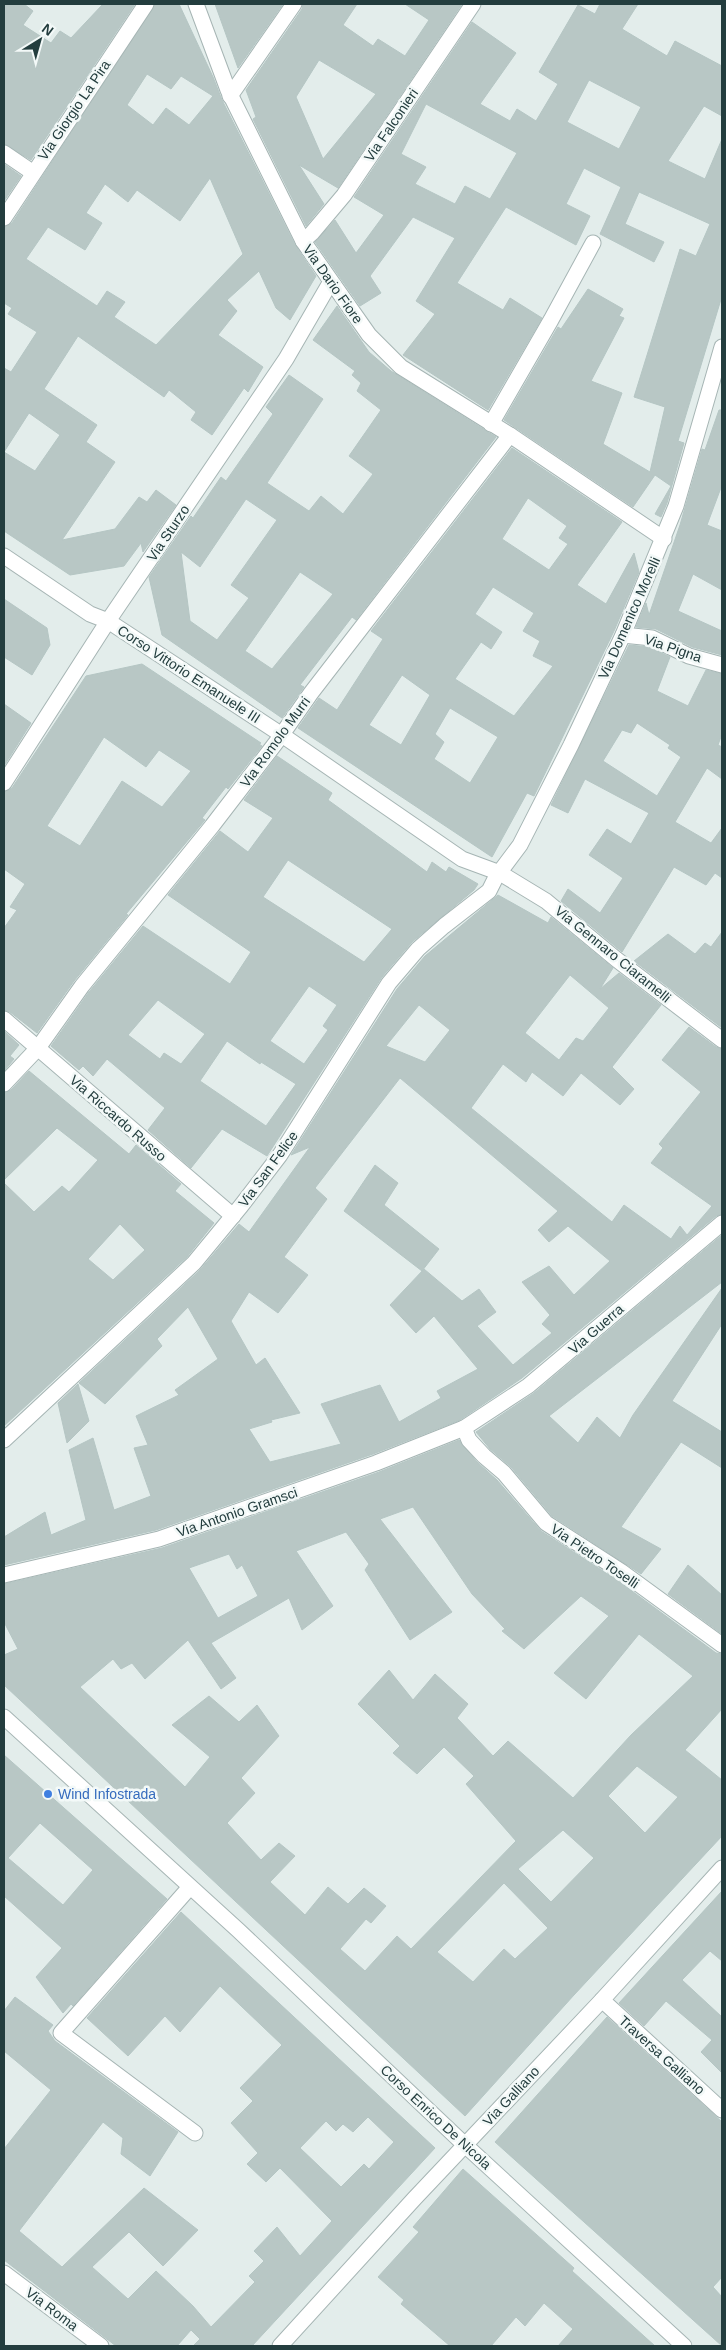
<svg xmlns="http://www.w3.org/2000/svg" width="726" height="2350" viewBox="0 0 726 2350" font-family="Helvetica,sans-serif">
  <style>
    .building { fill: #b8c7c5; stroke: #b5c6c4; fill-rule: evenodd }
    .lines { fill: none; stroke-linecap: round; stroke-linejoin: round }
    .minor-casing { stroke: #a6b5b4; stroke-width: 17 }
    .tertiary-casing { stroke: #a6b5b4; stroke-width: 17 }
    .minor { stroke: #fff; stroke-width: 15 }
    .tertiary { stroke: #fff; stroke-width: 15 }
    .shop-dot { fill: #3f7fe0; stroke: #f3f9f8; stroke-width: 2 }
    .labels { text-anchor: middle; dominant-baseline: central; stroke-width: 5; stroke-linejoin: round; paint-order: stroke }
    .street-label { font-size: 14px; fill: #233d3e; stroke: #f3f9f8 }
    .shop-label { font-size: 14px; fill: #366cbe; stroke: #f3f9f8; text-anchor: start }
  </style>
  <rect width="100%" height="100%" fill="#e3edeb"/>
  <g class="building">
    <path d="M4,4h20l9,7 -10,14 28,18 9,-12 11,7 32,-34h32l-104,156 -27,-16z"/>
    <path d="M155,4h24l34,73 9,23 73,145 21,31 -26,44 -14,-12 -17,-37 -32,29 10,11 -19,24 45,32 -15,25 -4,-4 -32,47 -21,-15 5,-8 -27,-22 -5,7 -86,-61 -34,53 53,36 -11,17 29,20 -53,78 53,-11 24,-32 8,5 9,-12 20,15 -33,47 -2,-9 -17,23 -54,9 -66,-44v-163l7,4 26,-40 -29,-18 4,-6 -8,-5v-76l8,-4zM147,74l24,15 10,-13 32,20 -24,29 -23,-17 -13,17 -26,-20zM210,178l33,76 -87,91 -42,-28 11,-15 -18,-11 -10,15 -71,-47 22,-32 37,23 17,-27 -16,-10 19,-29 23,18 9,-12 43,31zM29,413l31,22 -25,36 -31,-19z"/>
    <path d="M215,4h68l-45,64z"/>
    <path d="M303,4h54l-14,21 30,21 5,-7 27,17 24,-36 -24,-16h57l-124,184 -39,-23 25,39 -18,22 -53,-107 3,-2 -10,-27 56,-81zM319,60l57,34 -53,65 -27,-62z"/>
    <path d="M600,4h38l-16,25 45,27 8,-15 47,25v50l-18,-10 -36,55 37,18 17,-40v157l-44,145 6,2 -17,60 -6,14 -6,-3 16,-28 -16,-11 -22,32 -129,-87 54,-93 3,2 27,-40 35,20 -4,7 5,2 -33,63 31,12 -19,51 47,28 15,-65 -31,-10 46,-148 16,7 14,-32 -71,-32 -14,32 39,18 -10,20 -54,-28 21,-47 -37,-19 -18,36 24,12 -14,29 -70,-38 -49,76 46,27 7,-12 32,20 -54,92 -85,-55 32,-41 -19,-13 39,-63 -42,-21 -43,59 11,17 -21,13 -45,-64 20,-22 21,33 28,-38 -30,-18 118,-175 44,31 -36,51 30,17 7,-12 19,12 22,-37 -19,-12 39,-67 17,9zM589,80l52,27 -22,42 -52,-27zM426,104l91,49 -27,46 -25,-13 -10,18 -40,-20 11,-17 -25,-13z"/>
    <path d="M4,164l17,12 -17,25z"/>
    <path d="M337,306l32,46 22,19 105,66 -140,183 -4,-3 -52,68 4,2 -22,31 -120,-83 -13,-58 42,-61 2,2 28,-41 5,4 47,-67 -7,-7 23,-32 34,24 -56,84 42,28 12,-15 22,18 30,-40 -24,-18 32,-46 -24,-19 4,-8 -9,-8 3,-4 -42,-31zM246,499l31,21 -46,65 18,13 -32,42 -27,-19 -9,-69 19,15zM300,572l33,22 -61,75 -27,-18z"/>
    <path d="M719,410h3v75l-15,40 15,6v59l-29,-16 -15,37 44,20v24l-30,-8 -36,-18 -20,-2 10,-24 3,12 31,-90 22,-76 3,1z"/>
    <path d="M512,448l110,74 -45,63 29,19 28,-51 5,19 -25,59 -80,165 -7,-3 -35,64 -194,-129 21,-30 18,12 46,-71 -12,-8zM528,498l39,28 -8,12 9,6 -19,26 -47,-31zM493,587l41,26 -11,18 17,10 -7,15 20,10 -39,50 -59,-37 26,-37 10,7 11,-17 -27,-18zM402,675l28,20 -29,50 -32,-20zM450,708l48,29 -28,46 -36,-24 10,-17 -9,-8z"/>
    <path d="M4,599l43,29 3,17 -18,30 -28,-18z"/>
    <path d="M629,645l20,2 21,10 -13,34 31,15 18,-36 16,4v60l-4,11 4,2v32l-15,-11 -32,54 36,21 11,-15v50l-7,-5 -9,12 -32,-18 -52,85 -61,-51 7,-12 32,24 23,-35 -34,-23 18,-26 24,15 18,-31 -64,-34 -17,34 -17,-8zM637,723l33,22 -2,3 13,9 -24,39 -54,-35 19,-31 9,3z"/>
    <path d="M142,664l119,79 -2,1 3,2 -34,43 -2,-2 -24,31 3,2 -79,94 2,1 -54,66 -37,52 -27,-21 -6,-2v-82l13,-18 -7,-3 15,-23 -21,-15v-77l8,-4 74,-112zM104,737l42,30 13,-17 32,21 -29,36 -40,-26 -42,65 -33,-20z"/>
    <path d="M4,704l27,19 -27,43z"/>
    <path d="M277,756l55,37 -4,7 99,72 5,-10 14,10 3,-5 29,17 -4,6 -62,52 -30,35 -115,179 -45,-27 -31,39 -43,-38 17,-22 -58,-49 -14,17 -10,-10 -4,4 -28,-24 38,-54 54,-66 87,58 21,-32 -83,-57 52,-64 28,21 25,-34 -29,-18zM288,860l104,69 -28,33 -101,-65zM309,986l28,19 -14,21 5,4 -24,34 -34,-23zM158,1000l47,34 -24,30 -17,-11 -4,6 -32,-24zM227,1041l33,23 1,-2 35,22 -30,42 -66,-45z"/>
    <path d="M498,895l50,28 3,-6 62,51 -13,21 19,-16 42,32 -49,62 22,22 -14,16 -39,-32 -18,23 -31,-24 -6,10 -23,-18 -32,44 141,114 12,-17 47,34 9,-13 7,9 25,-29 -61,-43 12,-15 -4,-4 42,-52 -39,-32 27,-33 27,20 6,2v165l-6,2 -194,162 -62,42 -87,34 -217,76 -152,35v-28l41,-25 6,23 35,-15 -17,-70 24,-12 21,72 37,-14 -17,-48 14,-3 -12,-29 43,-21 -4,-5 43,-31 -30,-52 -31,32 5,7 -57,58 -26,-21 121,-113 39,-46 10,8 61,-85 -19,8 106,-166 28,-33zM570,975l39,33 -26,33 -7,-3 -17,22 -34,-27zM419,1005l31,25 -25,32 -39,-16zM400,1078l158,133 -20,19 11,12 19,-16 42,35 -36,34 -25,-29 -27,16 28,33 -8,9 10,9 -39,32 -36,-39 19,-14 -17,-23 -17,12 -38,-32 -34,36 26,28 18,-17 44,53 -41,22 4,7 -42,24 -19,-37 -59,19 20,40 -71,18 -21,-33 23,-7 -1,-2 29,-7 -35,-55 -9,7 -25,-44 18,-29 29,21 30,-38 -24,-18 43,-58 -12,-11z"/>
    <path d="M722,932v96l-88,-67 34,-27 27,20 10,-11 6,4z"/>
    <path d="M4,1031l15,14 -9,11 4,3 -10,12z"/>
    <path d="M29,1071l100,83 7,-9 45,39 -6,7 39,32 -27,34 -183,169v-243l30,29 28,-26 7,6 29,-32 -41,-32 -53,52v-87l7,-3zM120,1224l25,26 -32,30 -25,-21z"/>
    <path d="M375,1165l23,18 -14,22 55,44 -17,22 -78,-60z"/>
    <path d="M722,1235v47l-173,134 29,27 19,-26 23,21 13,-23 89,-127v36l-50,77 50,31v36l-41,-26 -60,85 40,22 -20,25 -89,-58 -41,-49 -21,-18 -14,-17 58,-39z"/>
    <path d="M78,1384l11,37 -22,22 -9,-40z"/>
    <path d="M459,1440l18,22 20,18 44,51 76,49 99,73 6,1v55l-37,41 37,30v56l-148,159 -109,121 -461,-431v-30l14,-6 -14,-27v-38l158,-36 217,-76zM413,1507l59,87 33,35 -3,2 22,18 57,-53 28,20 -55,57 32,26 53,-65 54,42 -62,59 -58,63 -65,-57 -15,15 -36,-38 11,-14 -33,-30 -22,26 -24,-30 -31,34 42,42 -7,7 24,21 27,-27 30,29 -8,8 50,57 -105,108 -14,-13 -32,35 -25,-22 26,-30 5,4 15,-17 -22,-18 -16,16 -20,-17 -23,28 -35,-33 25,-26 -16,-13 -18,17 -34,-37 28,-30 -14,-15 38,-42 -22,-31 -18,17 -30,-26 -37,29 38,32 -25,30 -105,-100 33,-28 8,10 11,-6 13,16 43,-39 33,49 15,-11 -25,-35 78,-45 13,32 31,-24 -37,-55 50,-19 23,32 -4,6 45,70 42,-28 -72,-93zM229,1554l8,15 5,-4 16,31 -40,22 -29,-50zM637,1766l41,31 -33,36 -37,-37zM563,1830l31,28 -43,44 -33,-33zM504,1883l44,45 -33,31 -11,-10 -31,33 -36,-30z"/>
    <path d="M688,1565l34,30v39l-54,-40z"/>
    <path d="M4,1755l163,144 -94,107 -2,-2 -8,9 -27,-36 26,-29 -58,-52zM40,1823l53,47 -30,35 -55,-47z"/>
    <path d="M722,1891v70l-12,-10 -28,29 40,37v56l-21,-21 11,-12 -46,-39 -22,25 -25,-23z"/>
    <path d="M181,1912l254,236 -183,198h-59l7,-7 -9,-9 -14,16h-61l-112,-86v-111l47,-59 -47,-39v-40l11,-14 38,28 -5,6 7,10 123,91 -28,44 -29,-22 2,-16 -20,-16 -84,109 43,36 82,-79 54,42 -35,36 -34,-34 -37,35 36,32 28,-28 37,35 18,21 44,-45 -6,-6 15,-15 -10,-10 23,-24 23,29 32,-35 -52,-53 -14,14 -19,-18 11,-11 -27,-30 22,-22 -13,-13 42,-43 -62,-59 -40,46 -15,-16 -37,40 -41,-38zM368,2117l26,25 -25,27 -5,-5 -23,23 -41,-39 26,-27 10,10 7,-7 10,8z"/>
    <path d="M607,2017l115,105v155l-9,10 9,10v49l-227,-204z"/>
    <path d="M463,2169l111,99 -2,3 83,75h-97l15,-17 -29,-26 -19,23 -9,-9 -25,29h-41l-49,-42 3,-4 -26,-23 41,-45 -6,-5z"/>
  </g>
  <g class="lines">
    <g class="minor-casing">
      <g id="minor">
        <path d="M196,4l32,86 75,151 66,94 32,32 109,68 154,104"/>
        <path d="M230,96l64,-92"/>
        <path d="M4,153l28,19"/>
        <path d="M4,218l142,-214"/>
        <path d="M303,241l9,-8 32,-38 129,-191"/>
        <path d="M491,424l60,-104 42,-77"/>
        <path d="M4,556l86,58 18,7 174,114 180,124 38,14 46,28 70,58 106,81"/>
        <path d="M623,635l29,3 37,18 33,9"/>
        <path d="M4,783l104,-162 178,-262 44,-76"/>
        <path d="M4,1019l229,197"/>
        <path d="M4,1084l34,-36 44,-62 130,-160 66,-86 33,-47 199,-258"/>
        <path d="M464,1428l5,12 15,16 20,17 42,50 76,49 100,73"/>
        <path d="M4,1440l190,-177 47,-57 39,-51 109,-172 29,-34 26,-23 45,-35 7,-14 24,-32 51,-100 52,-110 53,-129 46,-159"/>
        <path d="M4,1575l155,-36 217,-76 88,-35 64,-42 194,-163"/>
        <path d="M190,1887l-129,146 134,100"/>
        <path d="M602,2000l120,110"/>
        <path d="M280,2346l134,-147 188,-199 120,-132"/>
      </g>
    </g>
    <g class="tertiary-casing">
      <g id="tertiary">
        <path d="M4,1717l234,213 227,215 219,201"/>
        <path d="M4,2273l97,73"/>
      </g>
    </g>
    <use href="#minor" class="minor"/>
    <use href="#tertiary" class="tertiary"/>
  </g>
  <circle class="shop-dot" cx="48" cy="1794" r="5"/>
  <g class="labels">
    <g class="street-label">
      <text transform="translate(74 110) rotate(-56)">Via Giorgio La Pira</text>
      <text transform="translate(391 125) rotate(-56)">Via Falconieri</text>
      <text transform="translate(333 284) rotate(55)">Via Dario Fiore</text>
      <text transform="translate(168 533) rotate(-56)">Via Sturzo</text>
      <text transform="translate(629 618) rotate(-66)">Via Domenico Morelli</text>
      <text transform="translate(673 648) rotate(19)">Via Pigna</text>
      <text transform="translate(189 674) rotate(33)">Corso Vittorio Emanuele III</text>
      <text transform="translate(275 742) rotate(-54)">Via Romolo Murri</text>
      <text transform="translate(613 954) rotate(39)">Via Gennaro Ciaramelli</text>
      <text transform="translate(118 1118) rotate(41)">Via Riccardo Russo</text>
      <text transform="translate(268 1169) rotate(-54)">Via San Felice</text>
      <text transform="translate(596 1329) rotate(-41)">Via Guerra</text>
      <text transform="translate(237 1512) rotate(-19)">Via Antonio Gramsci</text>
      <text transform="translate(595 1556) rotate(34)">Via Pietro Toselli</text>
      <text transform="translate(662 2055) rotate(42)">Traversa Galliano</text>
      <text transform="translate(511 2096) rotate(-47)">Via Galliano</text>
      <text transform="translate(436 2117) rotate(43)">Corso Enrico De Nicola</text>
      <text transform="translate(52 2309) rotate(37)">Via Roma</text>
    </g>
    <g class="shop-label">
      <text x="58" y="1794">Wind Infostrada</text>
    </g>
  </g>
  <rect width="726" height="2350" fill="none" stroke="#233d3e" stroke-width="10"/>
  <g transform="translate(40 40) rotate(37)" stroke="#f3f9f8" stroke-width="4" paint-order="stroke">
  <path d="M0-4L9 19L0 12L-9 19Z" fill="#233d3e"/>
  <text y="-8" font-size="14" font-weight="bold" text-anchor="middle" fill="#233d3e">N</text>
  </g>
</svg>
